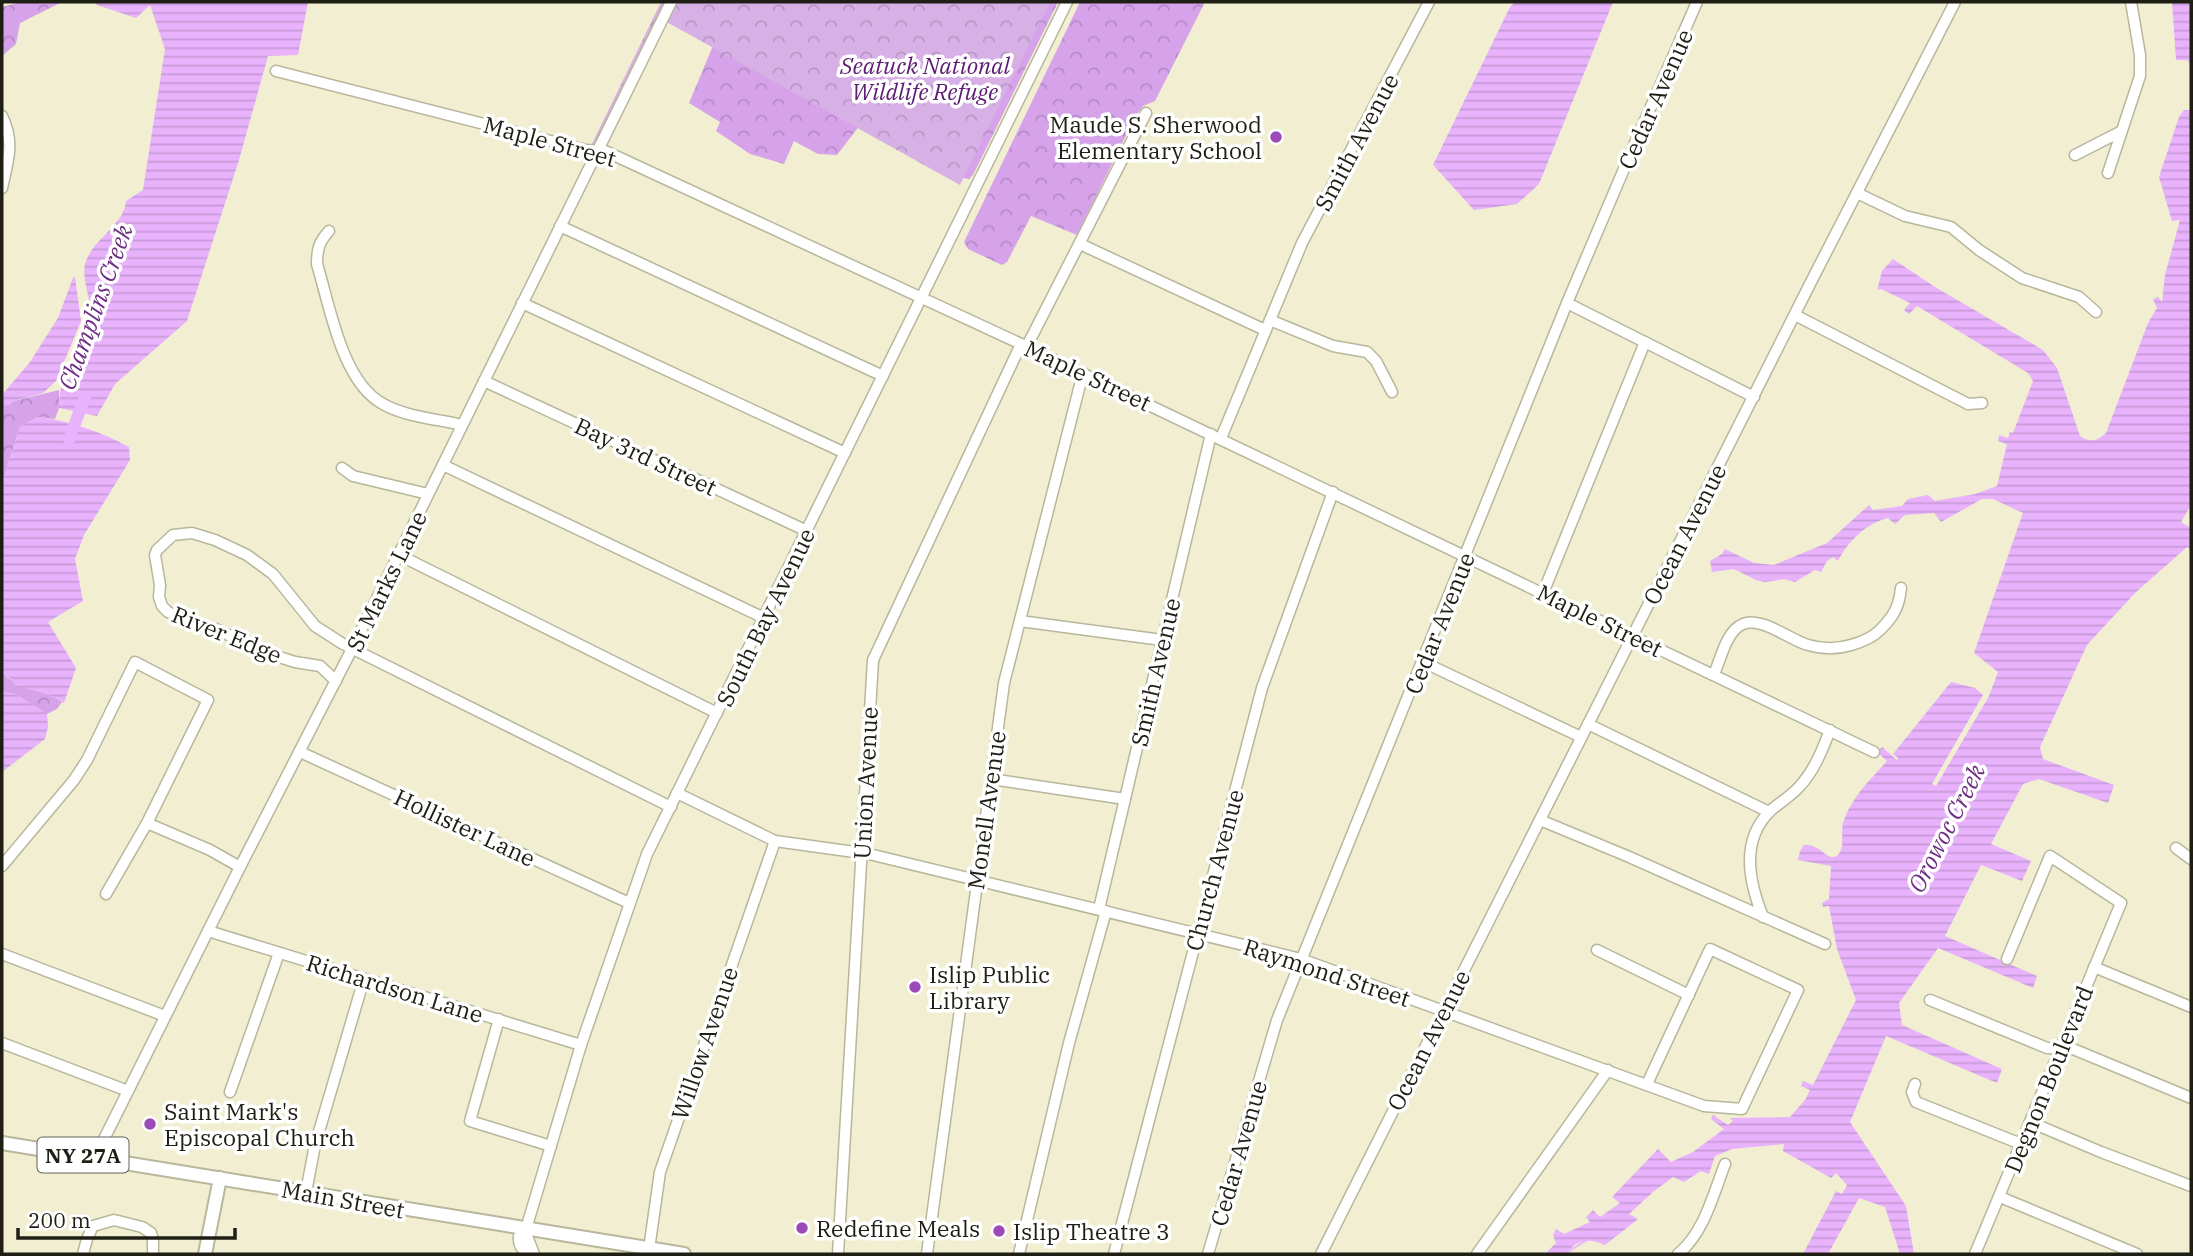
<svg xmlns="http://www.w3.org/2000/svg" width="2193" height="1256" viewBox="0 0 2193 1256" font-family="'IBM Plex Serif',serif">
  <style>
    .forest { fill: url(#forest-crowns) }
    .park { fill: url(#park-crowns) }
    .water { fill: url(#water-rules) }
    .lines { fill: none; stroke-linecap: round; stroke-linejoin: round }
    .stream { stroke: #e8b2fc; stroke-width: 2 }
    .river { stroke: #e8b2fc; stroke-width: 12 }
    .minor-casing { stroke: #b8b69b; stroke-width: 13 }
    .major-casing { stroke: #b8b69b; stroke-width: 16 }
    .minor { stroke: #fff; stroke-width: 10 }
    .major { stroke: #fff; stroke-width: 12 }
    .poi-dot { fill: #9d4ab9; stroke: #fff; stroke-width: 2.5 }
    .labels { text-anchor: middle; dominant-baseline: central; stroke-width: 7; stroke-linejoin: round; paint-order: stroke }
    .shield { fill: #fff; stroke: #62625a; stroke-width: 2 }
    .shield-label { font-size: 21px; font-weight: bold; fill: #1f1e14 }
    .park-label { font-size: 23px; font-style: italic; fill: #5c1c71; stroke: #fff }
    .street-label { font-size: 23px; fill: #1f1e14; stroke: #fff }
    .poi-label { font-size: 23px; fill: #1f1e14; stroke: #fff; text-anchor: start }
    .water-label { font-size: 24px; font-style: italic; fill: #6e2f84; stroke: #fff }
  </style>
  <defs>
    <pattern id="forest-crowns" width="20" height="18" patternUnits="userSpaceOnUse" patternTransform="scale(1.75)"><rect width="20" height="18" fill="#d6a2ea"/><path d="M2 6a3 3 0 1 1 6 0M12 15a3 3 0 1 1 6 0" fill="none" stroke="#b78bc8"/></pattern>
    <pattern id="park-crowns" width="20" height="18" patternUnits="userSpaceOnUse" patternTransform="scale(1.75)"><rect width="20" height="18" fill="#d7b0e6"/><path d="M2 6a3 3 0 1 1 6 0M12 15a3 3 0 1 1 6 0" fill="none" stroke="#b897c4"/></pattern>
    <pattern id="water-rules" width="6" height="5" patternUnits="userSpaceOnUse" patternTransform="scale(1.75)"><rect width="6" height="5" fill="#e8b2fc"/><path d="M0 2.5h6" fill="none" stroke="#c799d7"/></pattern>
  </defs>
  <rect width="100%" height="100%" fill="#f1eed2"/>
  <g class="forest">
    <path d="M22,2h40l-42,21 -4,21 -14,12v-49z"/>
    <path d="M679,2h379l-85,173 -4,4 -11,-2 -98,-52 -23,30 -19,-1 -24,-13 -10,23 -34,-10 -34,-23 4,-9 -31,-19 26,-62z"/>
    <path d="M1080,2h125l-50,99 -12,5 -8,11 -58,118 -46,-19 -24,46 -5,3 -34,-16 -4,-7z"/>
    <path d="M59,390v18l-4,11 -17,-2 -18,10 -18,56v-76l3,1 9,-7z"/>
    <path d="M2,673c7,5 16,13 24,15 13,3 24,6 36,14l-5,7 -10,5 -32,-20 -13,-2z"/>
  </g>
  <path class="park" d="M661,2h389l-90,183 -297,-165 -64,127 -10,3z"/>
  <g class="water">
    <path d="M94,2h214l-10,53 -30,1 -29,104 -52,161 -72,63 -18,32 -38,-8c0,-30 10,-35 23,-59 4,-8 6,-18 8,-26 4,-18 -9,-43 -5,-59 7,-25 39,-38 41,-63l17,-11 22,-141 -15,-44 -14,13 -39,-13z"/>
    <path d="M1515,2h98l-74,182 -22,20 -43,6 -41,-45 77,-158z"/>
    <path d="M2172,2h19v62l-4,-4h-11z"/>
    <path d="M2184,110h7v395l-10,17 10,6v22l-4,-3 -52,46 -48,52 -47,102 3,12 71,26 -6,18 -69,-24 -16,5 -32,60 40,17 -9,20 -41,-16 -36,71 92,40 -4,12 -95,-40 -39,55 3,22 100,44 -5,14 -111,-47 -36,86 56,84 8,48h-14l-15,-47 -26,-9 -31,56h-25l33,-63 6,3 5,-9 -11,-12 -5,5 -48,-27 1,-7 -52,5 -17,7 -6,18 -8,-3 -17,11 -11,-5 -20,15 -24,22 9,5 -33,26c-17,-7 -28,-6 -39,9h-21l11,-11 -3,-8 3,-6 8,5 26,-12 -4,-5 7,-7 7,7 20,-14 -8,-6 46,-48 13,13 22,-10 31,-23 -13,-10 2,-4 15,10 5,-4 -3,-3 60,-1 15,-17 5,-10 -9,-4 2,-5 10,4 43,-85 -19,-51 -8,-43 -6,1 -1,-4 7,-4 2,-33 -33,-6 2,-9 4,-6c15,-1 22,13 29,12 14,-2 7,-25 10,-34 8,-25 27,-43 44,-62l-10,-9 5,-5 15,13 1,-2 -5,-4 58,-72 24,6 8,7 -51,89 4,2 53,-90 9,-24 -24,-19 49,-140 -30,-14h-11l-41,23 -7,-9 -29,2 -10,9 -7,-6c-21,5 -40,23 -50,43l-5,-4 -6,4 -6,11 -6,-2 -20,12 -11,-3 -19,3 -9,-2 -22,-11 -22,3 -2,-11 12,-7 3,-5 29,14 20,2 53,-22 42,-38 4,5 29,-4 6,-7 20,-4 7,6 40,-7 22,-8 10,-42 -9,-3 1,-6 9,3 2,-6 3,1 20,-52 -5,-8 -111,-67 -8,8 -5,-4 6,-7 -29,-14 -4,1 5,-19 11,-12 42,28 108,63 14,18 23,68c9,7 18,5 26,-3l42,-110 9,-15 -4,-9 5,-2 4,5 3,-27 15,-55 -8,1 -13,-44 20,-60z"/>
    <path d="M75,277l6,44 -25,60 -13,12 -29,8 -9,8 -3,-2v-12l28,-33 28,-44 15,-40z"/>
    <path d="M38,417c33,4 63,15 91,30l1,13 -46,75 -9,24 8,42 -35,21 28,46 -12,35c-16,-10 -30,-14 -48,-16l-4,-7 -10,-7v-190l18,-56z"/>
    <path d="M2,692l13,2 32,20 1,13 -3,12 -43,33z"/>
  </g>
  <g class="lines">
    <path class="stream" d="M1564,1254l23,-14"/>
    <path class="river" d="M69,439l16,-42"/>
    <g class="minor-casing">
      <g id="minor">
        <path d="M276,71l310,79 19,1 416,193 853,408"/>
        <path d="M2,116c13,27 6,44 0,72"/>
        <path d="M2075,155l45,-23"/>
        <path d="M2108,173l32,-97v-21l-9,-53"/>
        <path d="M1857,193l48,23 46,11 28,23 43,28 57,19 17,15"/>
        <path d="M560,226l323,150"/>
        <path d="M329,231c-10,11 -12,18 -12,33 13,43 25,118 66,140 23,13 54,15 79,21"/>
        <path d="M1080,244l185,86"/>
        <path d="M522,303l323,150"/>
        <path d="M1567,303l187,94"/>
        <path d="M1795,315l173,89 14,-1"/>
        <path d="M1270,320l63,26 34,6 9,9 16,31"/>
        <path d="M1027,346l119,-233"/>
        <path d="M484,381l323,150"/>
        <path d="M1221,438l81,-195 127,-241"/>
        <path d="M443,465l321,153"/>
        <path d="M342,468l11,8 75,18"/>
        <path d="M399,555l318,158"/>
        <path d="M1543,593l102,-251"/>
        <path d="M1020,621l142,19"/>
        <path d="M1423,662l158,75"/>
        <path d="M1714,674c7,-15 12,-43 29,-50 18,-8 47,16 65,21 14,4 30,4 43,0 11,-3 21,-7 29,-15 14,-14 19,-23 21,-42"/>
        <path d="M336,681l-16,-15 -25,-4 -32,-10 -47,-23 -18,-4 -30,-13 -6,-6 -3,-9 1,-12 -5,-30 2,-5 16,-15 19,-2 23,7 32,15 26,19 42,52 28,18 328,163"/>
        <path d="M1588,724l181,88"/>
        <path d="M300,752l329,151"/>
        <path d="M991,779l134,20"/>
        <path d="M677,793l98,48 94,13 432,105 403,147 38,3 56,-119 -88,-41 -63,135"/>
        <path d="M1540,820l87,36 198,88"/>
        <path d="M147,823l63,27 30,17"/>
        <path d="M2176,848l15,11"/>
        <path d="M2,866l72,-86 13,-20 48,-98 73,38 -61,123 -41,71"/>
        <path d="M1099,909l112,-475"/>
        <path d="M1763,917c-14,-35 -23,-76 7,-106 9,-8 20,-14 29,-24 15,-16 23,-36 31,-57"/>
        <path d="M208,931l373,114"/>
        <path d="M1597,950l92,45"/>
        <path d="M2,954l163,62"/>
        <path d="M2094,967l97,40"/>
        <path d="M1930,1000l117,48 26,1 118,49"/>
        <path d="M499,1019l-29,102 81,25"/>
        <path d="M2,1043l126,48"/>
        <path d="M1915,1084l-3,8 4,10 105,42"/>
        <path d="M230,1092l49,-139"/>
        <path d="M2030,1122l71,30 90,34"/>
        <path d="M95,1157l145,-290 113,-220 318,-645"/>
        <path d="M306,1192l9,-47 49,-166"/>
        <path d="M2000,1197l137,57"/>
        <path d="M525,1231l9,23"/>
        <path d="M649,1249l11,-77 115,-331"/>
        <path d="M83,1254l4,-15 6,-13 21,-6 28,7 9,6 2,6v15"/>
        <path d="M533,1254c-10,-4 -15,-6 -14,-18l7,-7 55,-184 66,-191 420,-852"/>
        <path d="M838,1254l35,-594 148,-316"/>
        <path d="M927,1254l77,-571 79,-310"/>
        <path d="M1019,1254l50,-211 37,-132"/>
        <path d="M1114,1254l148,-566 71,-196"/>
        <path d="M1208,1254l69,-234 290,-717 68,-160 62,-141"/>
        <path d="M1321,1254l493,-978 141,-274"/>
        <path d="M1477,1254l131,-184"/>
        <path d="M1678,1254c26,-21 35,-59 47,-90"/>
        <path d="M1975,1254l146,-351 -71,-47 -43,103"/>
      </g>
    </g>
    <g class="major-casing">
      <g id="major">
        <path d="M2,1143l682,111"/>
        <path d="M205,1254l15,-76"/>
      </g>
    </g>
    <use href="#minor" class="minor"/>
    <use href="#major" class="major"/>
  </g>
  <g class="poi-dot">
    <circle cx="1276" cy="137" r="7"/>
    <circle cx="915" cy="987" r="7"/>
    <circle cx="150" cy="1124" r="7"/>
    <circle cx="802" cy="1228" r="7"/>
    <circle cx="999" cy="1231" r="7"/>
  </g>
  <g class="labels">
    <rect class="shield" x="37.5" y="1137.5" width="91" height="35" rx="5"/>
    <g class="shield-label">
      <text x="83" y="1155">NY 27A</text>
    </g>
    <g class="park-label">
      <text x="925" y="65">Seatuck National<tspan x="925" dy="26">Wildlife Refuge</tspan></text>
    </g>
    <g class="street-label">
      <text transform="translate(1655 99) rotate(-66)">Cedar Avenue</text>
      <text transform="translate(550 141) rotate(15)">Maple Street</text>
      <text transform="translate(1356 142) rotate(-62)">Smith Avenue</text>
      <text transform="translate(1088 375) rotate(25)">Maple Street</text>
      <text transform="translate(646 456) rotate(25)">Bay 3rd Street</text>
      <text transform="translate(1684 534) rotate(-63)">Ocean Avenue</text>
      <text transform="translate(386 581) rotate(-64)">St Marks Lane</text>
      <text transform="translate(765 617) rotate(-64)">South Bay Avenue</text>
      <text transform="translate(1600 620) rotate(26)">Maple Street</text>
      <text transform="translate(1439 623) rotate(-68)">Cedar Avenue</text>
      <text transform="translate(227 634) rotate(22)">River Edge</text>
      <text transform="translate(1155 672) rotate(-77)">Smith Avenue</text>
      <text transform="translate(865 783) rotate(-87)">Union Avenue</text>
      <text transform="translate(986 810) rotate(-82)">Monell Avenue</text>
      <text transform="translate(465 827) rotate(25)">Hollister Lane</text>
      <text transform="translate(1214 870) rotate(-75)">Church Avenue</text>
      <text transform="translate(1327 972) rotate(18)">Raymond Street</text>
      <text transform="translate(395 988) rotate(17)">Richardson Lane</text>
      <text transform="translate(1428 1040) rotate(-63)">Ocean Avenue</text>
      <text transform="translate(704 1043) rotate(-71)">Willow Avenue</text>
      <text transform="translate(2048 1079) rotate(-68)">Degnon Boulevard</text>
      <text transform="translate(1238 1153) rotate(-74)">Cedar Avenue</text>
      <text transform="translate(343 1199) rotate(10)">Main Street</text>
    </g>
    <g class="poi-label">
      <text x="1262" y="124" text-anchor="end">Maude S. Sherwood<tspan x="1262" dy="26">Elementary School</tspan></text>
      <text x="929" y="974">Islip Public<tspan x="929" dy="26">Library</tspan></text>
      <text x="164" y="1111">Saint Mark's<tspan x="164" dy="26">Episcopal Church</tspan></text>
      <text x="816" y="1228">Redefine Meals</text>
      <text x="1013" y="1231">Islip Theatre 3</text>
    </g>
    <g class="water-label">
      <text transform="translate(95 307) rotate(-70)">Champlins Creek</text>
      <text transform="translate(1946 828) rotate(-63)">Orowoc Creek</text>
    </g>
  </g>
  <rect width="2193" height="1256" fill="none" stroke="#1f1e14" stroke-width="7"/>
  <path d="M18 1228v10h217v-10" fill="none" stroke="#1f1e14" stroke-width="3.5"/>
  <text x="28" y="1228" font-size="21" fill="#1f1e14" stroke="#ffffff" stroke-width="5" paint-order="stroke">200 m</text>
</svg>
